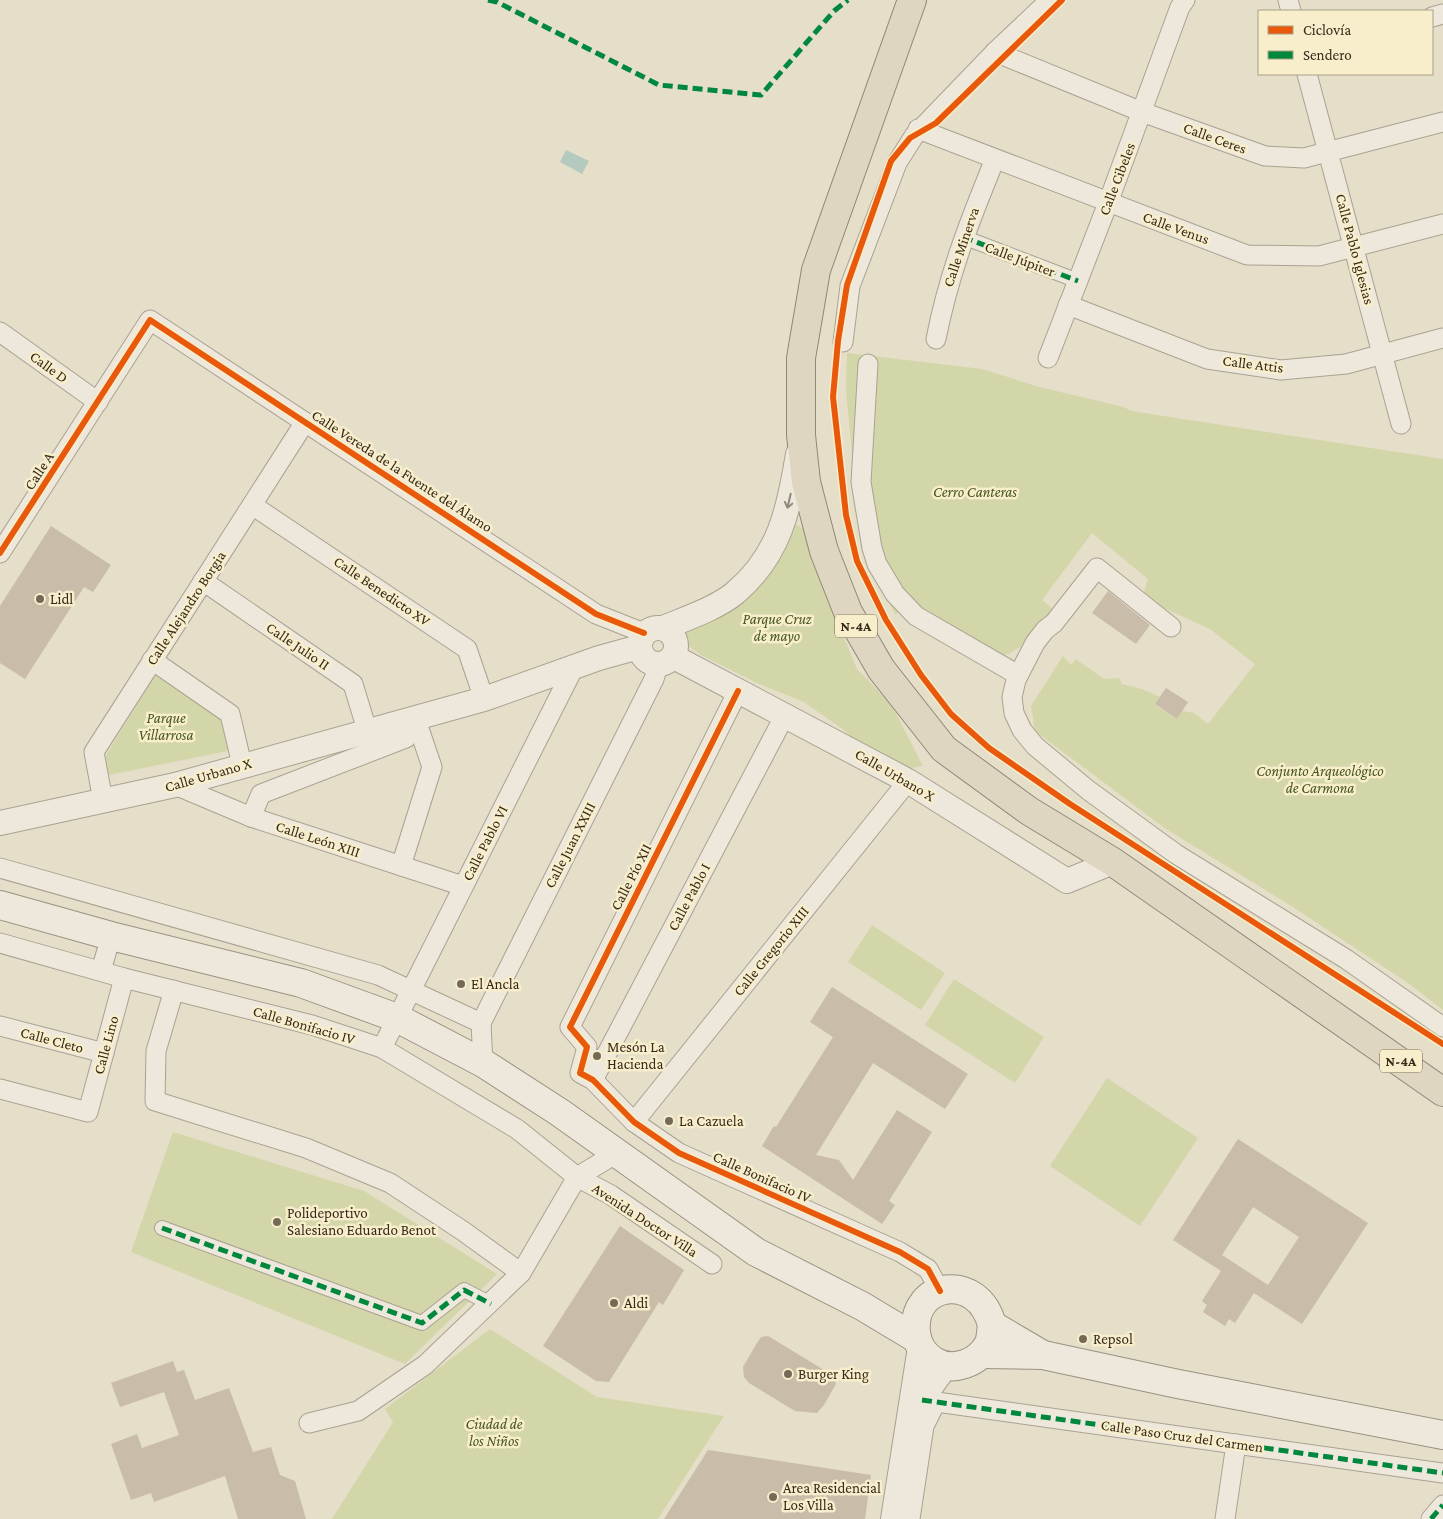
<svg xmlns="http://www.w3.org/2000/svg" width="1443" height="1519" viewBox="0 0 1443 1519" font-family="'Crimson Pro',serif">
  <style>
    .green { fill: #d3d6a9 }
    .water { fill: #b5cabe }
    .building { fill: #c9bca9; fill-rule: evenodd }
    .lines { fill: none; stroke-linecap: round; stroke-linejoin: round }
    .pedestrian-casing { stroke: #a9a292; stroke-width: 16 }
    .minor-casing { stroke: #a9a292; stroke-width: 21 }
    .tertiary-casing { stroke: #a9a292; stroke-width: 26 }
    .secondary-casing { stroke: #999282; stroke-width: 30 }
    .trunk-casing { stroke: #8f8779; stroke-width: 30 }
    .pedestrian { stroke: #ede8db; stroke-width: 14 }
    .minor { stroke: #ede8db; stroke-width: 19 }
    .tertiary { stroke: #ede8db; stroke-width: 24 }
    .secondary { stroke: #ede8db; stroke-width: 28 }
    .trunk { stroke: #dfd6c2; stroke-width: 28 }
    .quiet { stroke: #00873e; stroke-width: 5; stroke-dasharray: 10 5; stroke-linecap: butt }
    .cycleway-casing { stroke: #f8eecc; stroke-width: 9 }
    .cycleway { stroke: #e8590c; stroke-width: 6 }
    .oneway { stroke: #92897a }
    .poi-dot { fill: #756957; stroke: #f8eecc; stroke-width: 2 }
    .labels { text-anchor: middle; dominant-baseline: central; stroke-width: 5; stroke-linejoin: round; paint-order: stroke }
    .shield { fill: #f8eecc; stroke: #72654f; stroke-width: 1 }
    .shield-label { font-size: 14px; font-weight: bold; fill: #382a1a }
    .street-label { font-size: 15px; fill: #382a1a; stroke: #f8eecc }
    .park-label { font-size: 15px; font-style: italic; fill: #45561f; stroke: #f8eecc }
    .poi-label { font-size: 15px; fill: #382a1a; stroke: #f8eecc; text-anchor: start }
  </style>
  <rect width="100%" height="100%" fill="#e5dec8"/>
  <g class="green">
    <path d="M847,353l135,16 57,18 85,20 7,4 312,48v551l-35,-27 -115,-76 -127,-78 -131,-98 -4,-25 32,-50 8,9 5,-6 28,20 15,-1 3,6 20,5 18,8 -5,8 22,14 5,-8 12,2 14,11 47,-60 -45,-35 -68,-31 6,-19 -56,-46 -50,67 10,8c-16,22 -23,38 -49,48l-98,-48 -10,6 -15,-29 -22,-69 -12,-126z"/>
    <path d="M785,518l36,21 -1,41 37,89 34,35 32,62 -32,5 -50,-43 -37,-26 -47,-19 -56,-28 -38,-27 95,-59z"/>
    <path d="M155,675l71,48 2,28 -119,24 -4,-18z"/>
    <path d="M872,925l73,48 -24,37 -73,-48z"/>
    <path d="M954,979l90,58 -29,46 -90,-58z"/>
    <path d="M1107,1078l91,60 -58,88 -90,-60z"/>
    <path d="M173,1132l191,59 133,83 -92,90 -274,-112z"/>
    <path d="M490,1329l107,68 127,19 -66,103h-326l61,-97 -8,-13z"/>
  </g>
  <path class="water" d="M566,150l23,11 -7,13 -22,-12z"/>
  <g class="building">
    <path d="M51,526l60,39 -18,27 -9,-5 -59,92 -25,-16v-57z"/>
    <path d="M1108,591l42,34 -14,19 -44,-31z"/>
    <path d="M1166,688l22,14 -11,17 -22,-15z"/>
    <path d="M832,987l136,87 -23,35 -72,-46 -57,92 23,5 14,20 44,-70 35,22 -43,69 6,4 -13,19 -120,-78 12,-20 2,1 57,-90 -23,-15z"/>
    <path d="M1238,1139l130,84 -66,101 -48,-31 -19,30 -6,-4 -4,7 -22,-14 4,-7 -5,-4 19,-30 -48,-31zM1253,1207l46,30 -31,48 -46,-30z"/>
    <path d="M620,1226l64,44 -21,35 -4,-3 -50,80 -13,-1 -53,-35z"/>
    <path d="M768,1336l66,40 2,8 -12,21 -7,8 -22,-2 -46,-28 -5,-6 -1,-10 14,-24 4,-6z"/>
    <path d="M173,1361l4,11 7,-2 11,30 34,-12 24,64 18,-5 9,28 15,6 11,38h-68l-13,-43 -71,26 -3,-9 -20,7 -20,-56 26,-10 5,14 37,-13 -15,-43 -44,15 -9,-24z"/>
    <path d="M708,1450l163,25 -6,44h-201z"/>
  </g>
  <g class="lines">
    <g class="pedestrian-casing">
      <g id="pedestrian">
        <path d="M963,237l115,44"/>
        <path d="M162,1228l260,95 42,-33 27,14"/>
      </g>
    </g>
    <g class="minor-casing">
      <g id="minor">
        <path d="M1288,0l3,11"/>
        <path d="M1432,17l11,-3"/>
        <path d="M995,52l147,60 123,44 39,2 139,-36"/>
        <path d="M1307,74l94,350"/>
        <path d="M918,129l329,126 72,1 124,-32"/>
        <path d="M1068,305l139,54 74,11 65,-6 97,-26"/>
        <path d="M0,332l98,70"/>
        <path d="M936,339c13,-66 34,-119 59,-180"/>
        <path d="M843,342l7,-56 47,-123 17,-27 81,-84 55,-52"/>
        <path d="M1048,358l60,-155 72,-196 5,-7"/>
        <path d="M868,364l-7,118 11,66 5,16 18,30 21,22 102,59"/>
        <path d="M252,505l215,144 17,50"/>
        <path d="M0,553l150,-233 446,294 48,19"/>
        <path d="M203,581l150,103 14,46"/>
        <path d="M1171,627l-74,-59 -43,55 -9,7 -10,13 -19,37 -4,17 2,16 8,17 13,16 53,44 88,64 170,105 97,68"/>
        <path d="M152,660l78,54 12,51"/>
        <path d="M738,691l-168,336 17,20 -7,26 13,7 41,42 45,31 221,99 28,17 12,22"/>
        <path d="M175,785l76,32 212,69"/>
        <path d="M103,801l-9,-49 211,-330"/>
        <path d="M251,817l10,-23 145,-56 9,-21"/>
        <path d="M401,866l31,-99 -17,-50"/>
        <path d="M0,868l378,107 103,48 2,40"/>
        <path d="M0,943l124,35 188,47 70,23 135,81 60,48 34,18 101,69"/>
        <path d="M101,971l10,-35"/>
        <path d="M174,990l-18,61 -1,50 151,47 84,35 73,48 58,42"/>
        <path d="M481,1023l173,-344 4,-13"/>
        <path d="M0,1026l104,27"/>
        <path d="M382,1048l192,-381"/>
        <path d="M593,1080l192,-365"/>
        <path d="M0,1089l88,23 36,-134"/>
        <path d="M634,1122l274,-341"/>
        <path d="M922,1400l521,73"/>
        <path d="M309,1423l49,-12 67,-46 96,-92 56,-96 40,-24"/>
        <path d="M910,1519l14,-93 12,-24"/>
        <path d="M1225,1519l11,-75"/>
        <path d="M1431,1519l12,-14"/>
      </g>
    </g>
    <g class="tertiary-casing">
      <g id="tertiary">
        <circle cx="658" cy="646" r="18"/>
        <path d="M663,628c24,-10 52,-19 72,-35 45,-38 54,-84 63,-139"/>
        <path d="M674,657l234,124 159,100 46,-19"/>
        <path d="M0,823l175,-38 309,-86 115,-41 40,-11"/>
        <path d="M911,1414l35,-48"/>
        <path d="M893,1519l27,-172"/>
      </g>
    </g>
    <g class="secondary-casing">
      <g id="secondary">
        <path d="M0,905l111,31 190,47 96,35 86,45 76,49 197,140 106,54 55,33"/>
        <path d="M992,1325c-1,6 -1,13 -3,18 -10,20 -36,30 -55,18 -10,-6 -17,-17 -18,-29 -5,-50 62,-61 76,-7l51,30"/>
        <path d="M982,1354l61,1 135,29 265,51"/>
      </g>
    </g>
    <g class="trunk-casing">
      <path id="trunk" d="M912,0l-96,270 -15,88v77l5,47 18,69 24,61 33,57 63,80 85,62 84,51 330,230"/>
    </g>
    <use href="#pedestrian" class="pedestrian"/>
    <use href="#minor" class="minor"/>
    <use href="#tertiary" class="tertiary"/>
    <use href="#secondary" class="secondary"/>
    <use href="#trunk" class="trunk"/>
    <g class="quiet">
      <path d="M488,0l9,2 162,83 102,10 73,-84 14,-11"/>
      <path d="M963,237l115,44"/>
      <path d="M162,1228l260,95 42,-33 27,14"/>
      <path d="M922,1400l521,73"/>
      <path d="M1431,1519l12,-14"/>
    </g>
    <g class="cycleway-casing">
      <g id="cycleway">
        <path d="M1062,0l-126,123 -26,15 -19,23 -44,124 -9,56 -5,56 13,118 11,46 29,59 35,55 30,39 38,34 81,56 373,240"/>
        <path d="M0,553l150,-233 446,294 48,19"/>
        <path d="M738,691l-168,336 17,20 -7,26 13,7 41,42 45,31 221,99 28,17 12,22"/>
      </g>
    </g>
    <use href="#cycleway" class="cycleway"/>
  </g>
  <defs><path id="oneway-shaft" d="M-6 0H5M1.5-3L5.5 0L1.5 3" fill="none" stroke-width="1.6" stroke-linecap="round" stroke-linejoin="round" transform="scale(1.25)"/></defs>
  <use class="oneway" href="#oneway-shaft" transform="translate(789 501) rotate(103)"/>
  <g class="poi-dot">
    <circle cx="40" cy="599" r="5"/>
    <circle cx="461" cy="984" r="5"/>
    <circle cx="597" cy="1056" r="5"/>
    <circle cx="669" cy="1121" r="5"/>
    <circle cx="277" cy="1222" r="5"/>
    <circle cx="614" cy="1303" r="5"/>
    <circle cx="1083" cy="1339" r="5"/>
    <circle cx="788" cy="1374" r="5"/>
    <circle cx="773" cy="1497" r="5"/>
  </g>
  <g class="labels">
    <g class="shield">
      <rect x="835" y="614.5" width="42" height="23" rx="4"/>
      <rect x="1380" y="1049.5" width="42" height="23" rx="4"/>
    </g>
    <g class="shield-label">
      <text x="856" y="626">N-4A</text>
      <text x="1401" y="1061">N-4A</text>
    </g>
    <g class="street-label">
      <text transform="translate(1215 138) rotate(20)">Calle Ceres</text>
      <text transform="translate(1117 179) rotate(-69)">Calle Cibeles</text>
      <text transform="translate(1176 228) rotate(20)">Calle Venus</text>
      <text transform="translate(961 247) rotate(-71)">Calle Minerva</text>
      <text transform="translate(1355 249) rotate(75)">Calle Pablo Iglesias</text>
      <text transform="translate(1020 259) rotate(21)">Calle Júpiter</text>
      <text transform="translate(1253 364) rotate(7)">Calle Attis</text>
      <text transform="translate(49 367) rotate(36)">Calle D</text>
      <text transform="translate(39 471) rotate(-57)">Calle A</text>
      <text transform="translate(402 471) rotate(33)">Calle Vereda de la Fuente del Álamo</text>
      <text transform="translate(382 591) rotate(34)">Calle Benedicto XV</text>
      <text transform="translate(186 608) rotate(-57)">Calle Alejandro Borgia</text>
      <text transform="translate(298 646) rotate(34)">Calle Julio II</text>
      <text transform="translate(208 775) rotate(-16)">Calle Urbano X</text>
      <text transform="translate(895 775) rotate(30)">Calle Urbano X</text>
      <text transform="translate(318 839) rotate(18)">Calle León XIII</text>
      <text transform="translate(485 843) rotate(-63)">Calle Pablo VI</text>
      <text transform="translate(570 845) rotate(-63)">Calle Juan XXIII</text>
      <text transform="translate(631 877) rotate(-63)">Calle Pío XII</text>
      <text transform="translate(689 897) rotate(-62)">Calle Pablo I</text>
      <text transform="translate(771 951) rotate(-51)">Calle Gregorio XIII</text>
      <text transform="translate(304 1025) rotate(16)">Calle Bonifacio IV</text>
      <text transform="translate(52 1040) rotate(15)">Calle Cleto</text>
      <text transform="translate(106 1045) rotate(-75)">Calle Lino</text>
      <text transform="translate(762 1177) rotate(24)">Calle Bonifacio IV</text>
      <text transform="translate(645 1220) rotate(33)">Avenida Doctor Villa</text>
      <text transform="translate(1182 1436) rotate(8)">Calle Paso Cruz del Carmen</text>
    </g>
    <g class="park-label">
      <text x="975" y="492">Cerro Canteras</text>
      <text x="777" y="619">Parque Cruz<tspan x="777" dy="17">de mayo</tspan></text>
      <text x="166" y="718">Parque<tspan x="166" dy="17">Villarrosa</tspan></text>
      <text x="1320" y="771">Conjunto Arqueológico<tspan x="1320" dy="17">de Carmona</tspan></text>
      <text x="494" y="1424">Ciudad de<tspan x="494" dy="17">los Niños</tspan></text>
    </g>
    <g class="poi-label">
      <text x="50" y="599">Lidl</text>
      <text x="471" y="984">El Ancla</text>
      <text x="607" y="1047">Mesón La<tspan x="607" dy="17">Hacienda</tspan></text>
      <text x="679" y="1121">La Cazuela</text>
      <text x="287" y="1213">Polideportivo<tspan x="287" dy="17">Salesiano Eduardo Benot</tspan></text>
      <text x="624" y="1303">Aldi</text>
      <text x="1093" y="1339">Repsol</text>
      <text x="798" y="1374">Burger King</text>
      <text x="783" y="1488">Area Residencial<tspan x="783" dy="17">Los Villa</tspan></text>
    </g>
  </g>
  <rect x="1258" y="10" width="175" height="65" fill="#f8eecc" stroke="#aba085"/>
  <rect x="1268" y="26" width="25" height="8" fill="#e8590c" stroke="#aba085"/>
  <text x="1303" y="35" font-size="15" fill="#382a1a">Ciclovía</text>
  <rect x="1268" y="51" width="25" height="8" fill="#00873e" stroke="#aba085"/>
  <text x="1303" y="60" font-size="15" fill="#382a1a">Sendero</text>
</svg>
